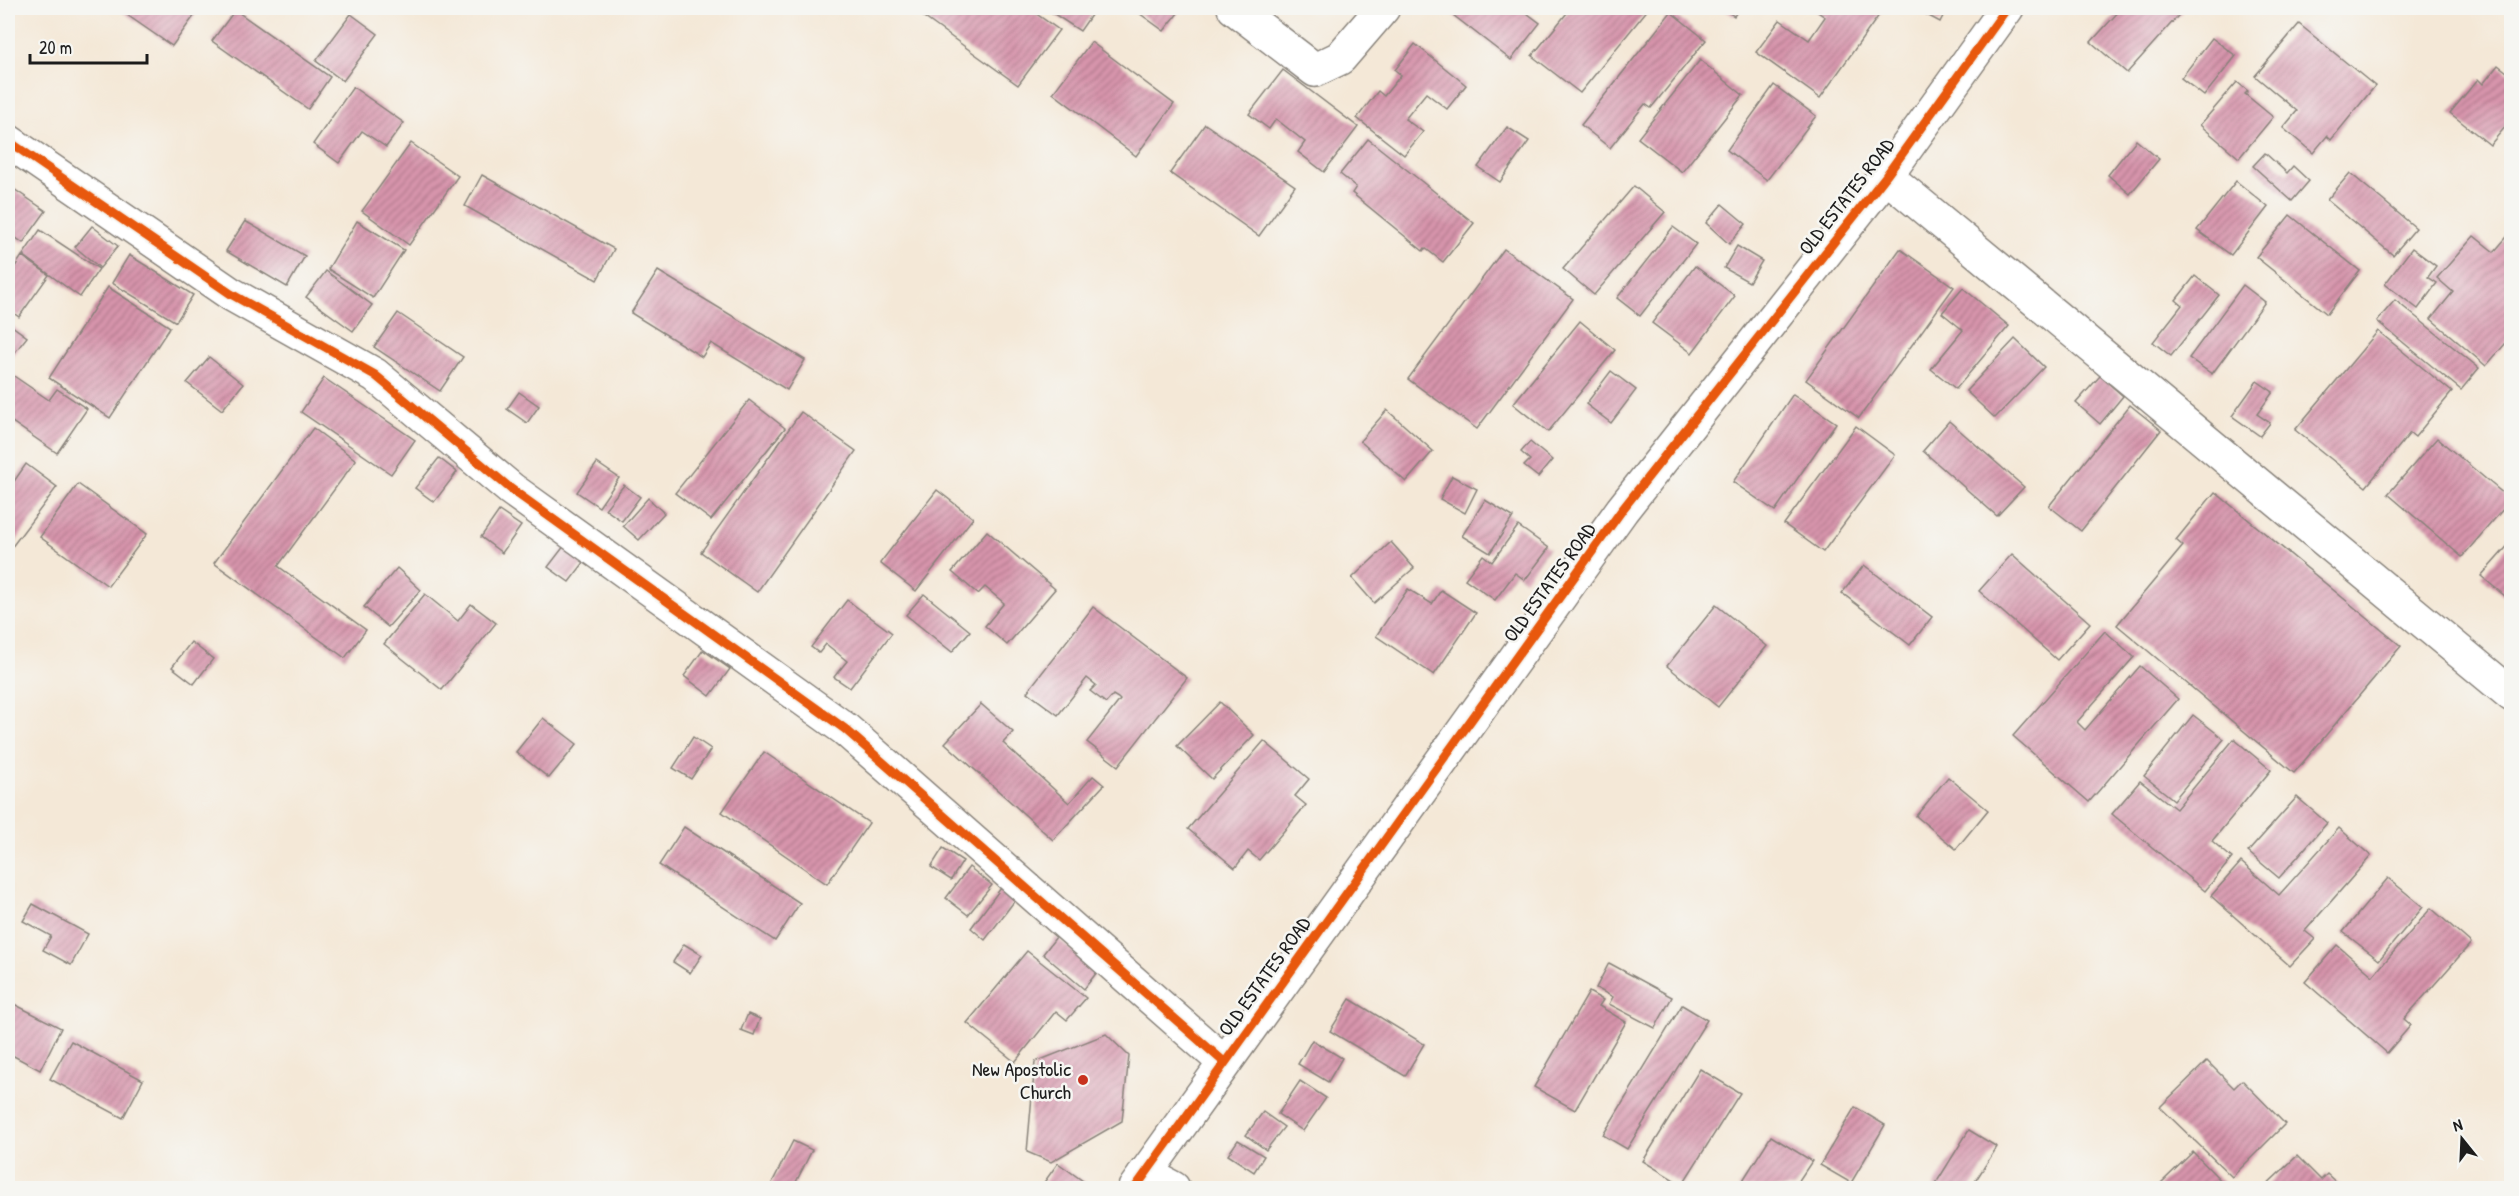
<svg xmlns="http://www.w3.org/2000/svg" width="2519" height="1196" viewBox="0 0 2519 1196" font-family="'Patrick Hand',sans-serif">
  <style>
    .building { fill: url(#building-hatch) }
    .lines { fill: none; stroke-linecap: round; stroke-linejoin: round }
    .minor-casing { stroke: #88827a; stroke-width: 36 }
    .minor { stroke: #fff; stroke-width: 33 }
    .cycleway-casing { stroke: #f6f6f2; stroke-width: 13 }
    .cycleway { stroke: #e8590c; stroke-width: 9 }
    .poi-dot { fill: #c8321e; stroke: #f6f6f2; stroke-width: 2 }
    .labels { text-anchor: middle; dominant-baseline: central; stroke-width: 5; stroke-linejoin: round; paint-order: stroke }
    .street-label { font-size: 20px; fill: #1c1c1c; stroke: #f6f6f2 }
    .poi-label { font-size: 20px; fill: #1c1c1c; stroke: #f6f6f2; text-anchor: end }
  </style>
  <defs>
    <pattern id="building-hatch" width="6" height="6" patternUnits="userSpaceOnUse" patternTransform="scale(1.5)"><rect width="6" height="6" fill="#d794ac"/><path d="M-1 1l2-2M0 6l6-6M5 7l2-2" fill="none" stroke="#ae788b"/></pattern>
  </defs>
  <rect width="100%" height="100%" fill="#f6f6f2"/>
  <filter id="ink" filterUnits="userSpaceOnUse"><feTurbulence type="fractalNoise" baseFrequency=".0167" numOctaves="2"/><feDisplacementMap in="SourceGraphic" scale="12" xChannelSelector="R" yChannelSelector="G"/><feConvolveMatrix kernelMatrix="1 2 1 2 8 2 1 2 1" color-interpolation-filters="sRGB"/></filter>
  <filter id="wash" filterUnits="userSpaceOnUse"><feTurbulence type="fractalNoise" baseFrequency=".008" numOctaves="4" result="noise"/><feDisplacementMap in="SourceGraphic" scale="24" xChannelSelector="R" yChannelSelector="G"/><feGaussianBlur stdDeviation="1.35" result="paint"/><feColorMatrix in="noise" values="0 0 0 0 0 0 0 0 0 0 0 0 0 0 0 0 0 1.4 0 .05"/><feComposite in="paint" operator="in"/></filter>
  <g filter="url(#wash)">
    <rect width="100%" height="100%" fill="#f4e8d7"/>
    <g id="blocks">
      <g class="building">
        <path d="M117,8h83l-28,38z"/>
        <path d="M916,8h112l31,22 -41,55 -104,-75z"/>
        <path d="M1045,8h51l-16,23z"/>
        <path d="M1132,8h50l-18,23z"/>
        <path d="M1444,8h76l20,15 -29,37z"/>
        <path d="M1571,8h78l-69,85 -48,-37z"/>
        <path d="M1722,8h18l-6,8z"/>
        <path d="M1812,8h65l5,3 -62,87 -64,-46 24,-32 29,20 16,-23z"/>
        <path d="M1914,8h33l-7,14z"/>
        <path d="M2122,8h63l-58,65 -36,-31z"/>
        <path d="M235,10l95,67 -22,32 -96,-68z"/>
        <path d="M1671,12l35,28 -55,68 -6,-4 -35,44 -29,-23z"/>
        <path d="M351,14l27,20 -35,47 -27,-20z"/>
        <path d="M2299,24l76,62 -44,54 -4,-4 -14,17 -30,-25 14,-17 -42,-35z"/>
        <path d="M2212,38l24,18 -32,40 -23,-18z"/>
        <path d="M1091,42l83,62 -38,52 -83,-63z"/>
        <path d="M1415,44l51,41 -19,24 -21,-16 -21,26 18,13 -19,23 -47,-37 21,-27 6,5 17,-21 -6,-5z"/>
        <path d="M1700,60l43,35 -61,77 -44,-34z"/>
        <path d="M2498,65l14,11v43l-22,26 -40,-32 28,-34 5,5z"/>
        <path d="M1283,70l75,57 -34,45 -26,-20 7,-10 -29,-23 -7,10 -20,-15z"/>
        <path d="M2237,82l11,9 -3,3 28,23 -34,41 -39,-33z"/>
        <path d="M1774,85l42,31 -49,64 -40,-30z"/>
        <path d="M353,87l51,36 -18,24 -24,-16 -23,32 -26,-19z"/>
        <path d="M1205,124l90,62 -36,50 -89,-63z"/>
        <path d="M1507,127l22,14 -29,41 -22,-15z"/>
        <path d="M1368,139l106,84 -31,39 -18,-14 -2,3 -71,-58 4,-6 -16,-13z"/>
        <path d="M2136,140l23,19 -29,35 -22,-19z"/>
        <path d="M411,143l47,33 -49,69 -47,-34z"/>
        <path d="M2265,153l22,20 6,-7 16,15 -17,20 -39,-35z"/>
        <path d="M2350,173l66,55 -23,27 -66,-55z"/>
        <path d="M482,175l132,74 -17,31 -132,-74z"/>
        <path d="M2236,181l32,26 -37,48 -34,-25z"/>
        <path d="M8,185l38,26 -23,32 -15,-11z"/>
        <path d="M1634,186l31,26 -71,83 -31,-26z"/>
        <path d="M1722,204l24,20 -17,20 -23,-21z"/>
        <path d="M2290,215l70,56 -33,43 -71,-57z"/>
        <path d="M245,221l60,35 -18,31 -61,-36z"/>
        <path d="M357,221l47,29 -31,48 -45,-29z"/>
        <path d="M92,226l26,20 -18,22 -25,-21z"/>
        <path d="M1673,227l23,17 -56,72 -23,-18z"/>
        <path d="M40,230l59,39 -19,28 -57,-42z"/>
        <path d="M2512,231v105l-26,30 -55,-47 22,-27 -16,-14 37,-42 20,16z"/>
        <path d="M1737,246l25,15 -13,21 -25,-14z"/>
        <path d="M2412,248l24,18 -8,11 9,6 -19,26 -33,-25z"/>
        <path d="M1504,249l69,50 -96,130 -69,-50z"/>
        <path d="M1900,249l54,38 -95,131 -53,-38z"/>
        <path d="M129,255l64,40 -17,27 -64,-39z"/>
        <path d="M22,256l27,19 -30,42 -11,-8v-32z"/>
        <path d="M1695,266l40,30 -43,57 -40,-30z"/>
        <path d="M326,271l46,34 -19,26 -47,-34z"/>
        <path d="M658,271l147,89 -18,30 -76,-47 -9,14 -71,-44z"/>
        <path d="M2195,276l24,19 -48,61 -18,-14 29,-37 -6,-5z"/>
        <path d="M2243,285l22,17 -53,72 -23,-16z"/>
        <path d="M108,287l62,40 -60,91 -61,-40z"/>
        <path d="M1963,288l46,38 -53,63 -25,-20 32,-39 -21,-17z"/>
        <path d="M2395,300l84,68 -18,22 -84,-69z"/>
        <path d="M398,313l65,44 -23,34 -66,-44z"/>
        <path d="M1580,321l35,29 -67,82 -35,-28z"/>
        <path d="M8,323l19,14 -15,19 -4,-3z"/>
        <path d="M2378,331l74,61 -37,45 -5,-4 -44,54 -71,-57z"/>
        <path d="M2015,339l29,28 -49,51 -29,-27z"/>
        <path d="M209,357l34,27 -21,26 -35,-27z"/>
        <path d="M1611,371l25,19 -25,33 -25,-19z"/>
        <path d="M8,372l41,28 8,-11 30,20 -30,44 -49,-34z"/>
        <path d="M2100,376l23,20 -23,28 -24,-21z"/>
        <path d="M324,378l91,62 -24,34 -90,-62z"/>
        <path d="M2257,381l16,11 -16,22 13,9 -10,13 -28,-20z"/>
        <path d="M519,392l20,14 -12,17 -20,-14z"/>
        <path d="M1793,394l43,29 -61,88 -42,-29z"/>
        <path d="M749,400l36,28 -74,92 -36,-27z"/>
        <path d="M2130,405l31,25 -80,101 -32,-25z"/>
        <path d="M1387,410l46,41 -27,31 -46,-41z"/>
        <path d="M801,412l55,39 -99,141 -56,-40z"/>
        <path d="M1949,421l75,66 -27,29 -74,-65z"/>
        <path d="M1856,426l39,29 -72,97 -39,-28z"/>
        <path d="M313,428l43,32 -78,106 88,64 -21,28 -131,-95z"/>
        <path d="M2437,438l74,62 -49,57 -74,-63z"/>
        <path d="M1530,442l22,18 -14,17 -14,-11 6,-6 -9,-8z"/>
        <path d="M439,458l18,14 -23,30 -19,-14z"/>
        <path d="M597,463l22,15 -20,29 -22,-15z"/>
        <path d="M26,464l31,23 -49,65v-62z"/>
        <path d="M1452,476l25,13 -12,24 -25,-14z"/>
        <path d="M78,484l69,50 -39,52 -68,-49z"/>
        <path d="M624,485l16,12 -18,24 -17,-12z"/>
        <path d="M937,490l36,28 -57,73 -36,-28z"/>
        <path d="M2215,492l186,154 -107,127 -177,-148 66,-79 -7,-6z"/>
        <path d="M648,498l16,15 -25,27 -16,-14z"/>
        <path d="M1485,500l28,17 -23,36 -28,-17z"/>
        <path d="M499,511l22,15 -19,27 -21,-16z"/>
        <path d="M1518,526l31,22 -24,32 -10,-7 -20,27 -30,-21 18,-24 9,7z"/>
        <path d="M987,531l68,58 -48,56 -22,-19 19,-23 -19,-16 -7,7 -26,-22z"/>
        <path d="M568,541l21,15 -20,26 -21,-15z"/>
        <path d="M2512,541v61l-31,-26z"/>
        <path d="M1391,542l23,26 -40,35 -22,-25z"/>
        <path d="M2012,554l78,69 -33,37 -78,-69z"/>
        <path d="M1864,565l68,52 -22,28 -68,-52z"/>
        <path d="M397,568l24,22 -33,37 -24,-20z"/>
        <path d="M1408,589l24,15 9,-14 35,23 -42,62 -58,-39z"/>
        <path d="M425,594l33,27 13,-17 25,19 -54,67 -58,-46z"/>
        <path d="M924,594l46,37 -18,21 -46,-37z"/>
        <path d="M847,600l45,33 -42,55 -16,-11 13,-16 -21,-17 -7,9 -8,-6z"/>
        <path d="M1716,605l51,41 -49,61 -51,-41z"/>
        <path d="M1093,607l94,71 -69,88 -31,-24 33,-42 -2,-2 -5,-3 -7,8 -16,-12 6,-6 -9,-7 -29,37 -31,-23z"/>
        <path d="M2105,631l29,26 -57,65 8,8 55,-64 38,33 -89,103 -76,-66z"/>
        <path d="M191,642l22,17 -19,25 -22,-17z"/>
        <path d="M703,650l27,19 -20,27 -26,-20z"/>
        <path d="M1220,702l34,33 -42,44 -35,-33z"/>
        <path d="M981,704l32,28 -10,11 66,60 24,-27 11,9 -51,55 -108,-97z"/>
        <path d="M2193,715l31,24 -50,61 -30,-24z"/>
        <path d="M543,718l34,26 -28,34 -33,-26z"/>
        <path d="M693,737l18,12 -20,30 -18,-11z"/>
        <path d="M2234,739l37,31 -59,71 20,17 -27,33 -93,-77 28,-33 36,28z"/>
        <path d="M1264,741l45,38 -14,17 11,9 -47,55 -11,-9 -13,17 -47,-39z"/>
        <path d="M764,752l105,71 -42,61 -105,-72z"/>
        <path d="M1948,777l40,33 -32,39 -40,-33z"/>
        <path d="M2297,797l30,26 -48,55 -31,-26z"/>
        <path d="M684,827l116,76 -25,38 -116,-76z"/>
        <path d="M2339,828l32,28 -66,75 10,8 -25,27 -79,-70 30,-34 38,33z"/>
        <path d="M943,848l20,13 -12,19 -20,-13z"/>
        <path d="M969,867l23,18 -24,30 -22,-17z"/>
        <path d="M2388,878l35,29 -44,53 -36,-28z"/>
        <path d="M1001,888l15,11 -31,41 -14,-12z"/>
        <path d="M33,904l55,30 -17,31 -28,-15 8,-14 -28,-15z"/>
        <path d="M2431,908l40,35 -67,76 7,6 -24,28 -82,-71 32,-37 36,31z"/>
        <path d="M1056,937l41,35 -13,17 -41,-35z"/>
        <path d="M684,944l18,11 -12,18 -17,-11z"/>
        <path d="M1027,951l59,47 -19,22 -11,-9 -41,51 -48,-39z"/>
        <path d="M1609,963l63,34 -17,31 -46,-24 4,-7 -17,-9z"/>
        <path d="M1589,992l14,8 -4,6 27,16 -51,88 -41,-23z"/>
        <path d="M1350,999l74,45 -19,32 -75,-45z"/>
        <path d="M8,1001l53,27 -21,42 -32,-17z"/>
        <path d="M1682,1005l25,15 -80,129 -24,-14z"/>
        <path d="M748,1014l12,5 -6,16 -13,-5z"/>
        <path d="M1106,1034l23,22 -7,65 -71,41 -24,-10 8,-90z"/>
        <path d="M1312,1040l30,18 -14,24 -30,-18z"/>
        <path d="M71,1041l72,39 -20,38 -73,-39z"/>
        <path d="M2207,1061l27,27 8,-8 43,44 -53,53 -72,-70z"/>
        <path d="M1700,1069l40,24 -58,92 -39,-24z"/>
        <path d="M1300,1081l26,17 -23,33 -25,-17z"/>
        <path d="M1855,1107l30,18 -34,58 -31,-18z"/>
        <path d="M1263,1112l21,15 -18,23 -20,-15z"/>
        <path d="M1969,1130l28,17 -26,41h-38z"/>
        <path d="M1771,1136l41,25 -18,27h-56z"/>
        <path d="M1238,1140l26,16 -10,16 -26,-17z"/>
        <path d="M793,1141l19,9 -19,38h-19l-4,-1z"/>
        <path d="M2193,1152l33,34 -2,2h-63l-3,-2z"/>
        <path d="M2297,1156l24,24 6,-6 15,14h-79z"/>
        <path d="M1058,1163l29,21 -3,4h-44z"/>
      </g>
    </g>
  </g>
  <g filter="url(#ink)">
    <use href="#blocks" fill-opacity="0" stroke="#88827a" stroke-width="1.5"/>
    <g class="lines">
      <g class="minor-casing">
        <g id="minor">
          <path d="M1234,8l81,62 25,-12 43,-50"/>
          <path d="M8,141l223,153 144,81 136,114 334,240 379,333"/>
          <path d="M1886,176l626,519"/>
          <path d="M1145,1173l28,15"/>
          <path d="M1135,1188l487,-678 264,-334 121,-168"/>
        </g>
      </g>
      <use href="#minor" class="minor"/>
      <g class="cycleway-casing">
        <g id="cycleway">
          <path d="M8,141l223,153 144,81 136,114 334,240 379,333"/>
          <path d="M1135,1188l487,-678 264,-334 121,-168"/>
        </g>
      </g>
      <use href="#cycleway" class="cycleway"/>
    </g>
  </g>
  <circle class="poi-dot" cx="1083" cy="1080" r="6"/>
  <g class="labels">
    <g class="street-label">
      <text transform="translate(1846 196) rotate(-52)">OLD ESTATES ROAD</text>
      <text transform="translate(1549 582) rotate(-54)">OLD ESTATES ROAD</text>
      <text transform="translate(1264 976) rotate(-54)">OLD ESTATES ROAD</text>
    </g>
    <g class="poi-label">
      <text x="1071" y="1068">New Apostolic<tspan x="1071" dy="23">Church</tspan></text>
    </g>
  </g>
  <rect width="2519" height="1196" fill="none" stroke="#f6f6f2" stroke-width="30"/>
  <g transform="translate(2462 1139) rotate(342)" stroke="#f6f6f2" stroke-width="4.5" paint-order="stroke">
  <path d="M0-4.5L10 22L0 15L-10 22Z" fill="#1c1c1c"/>
  <text y="-9" font-size="16" font-weight="bold" text-anchor="middle" fill="#1c1c1c">N</text>
  </g>
  <path d="M30 54v9h117v-9" fill="none" stroke="#1c1c1c" stroke-width="3"/>
  <text x="39" y="54" font-size="18" fill="#1c1c1c" stroke="#f6f6f2" stroke-width="4.5" paint-order="stroke">20 m</text>
</svg>
